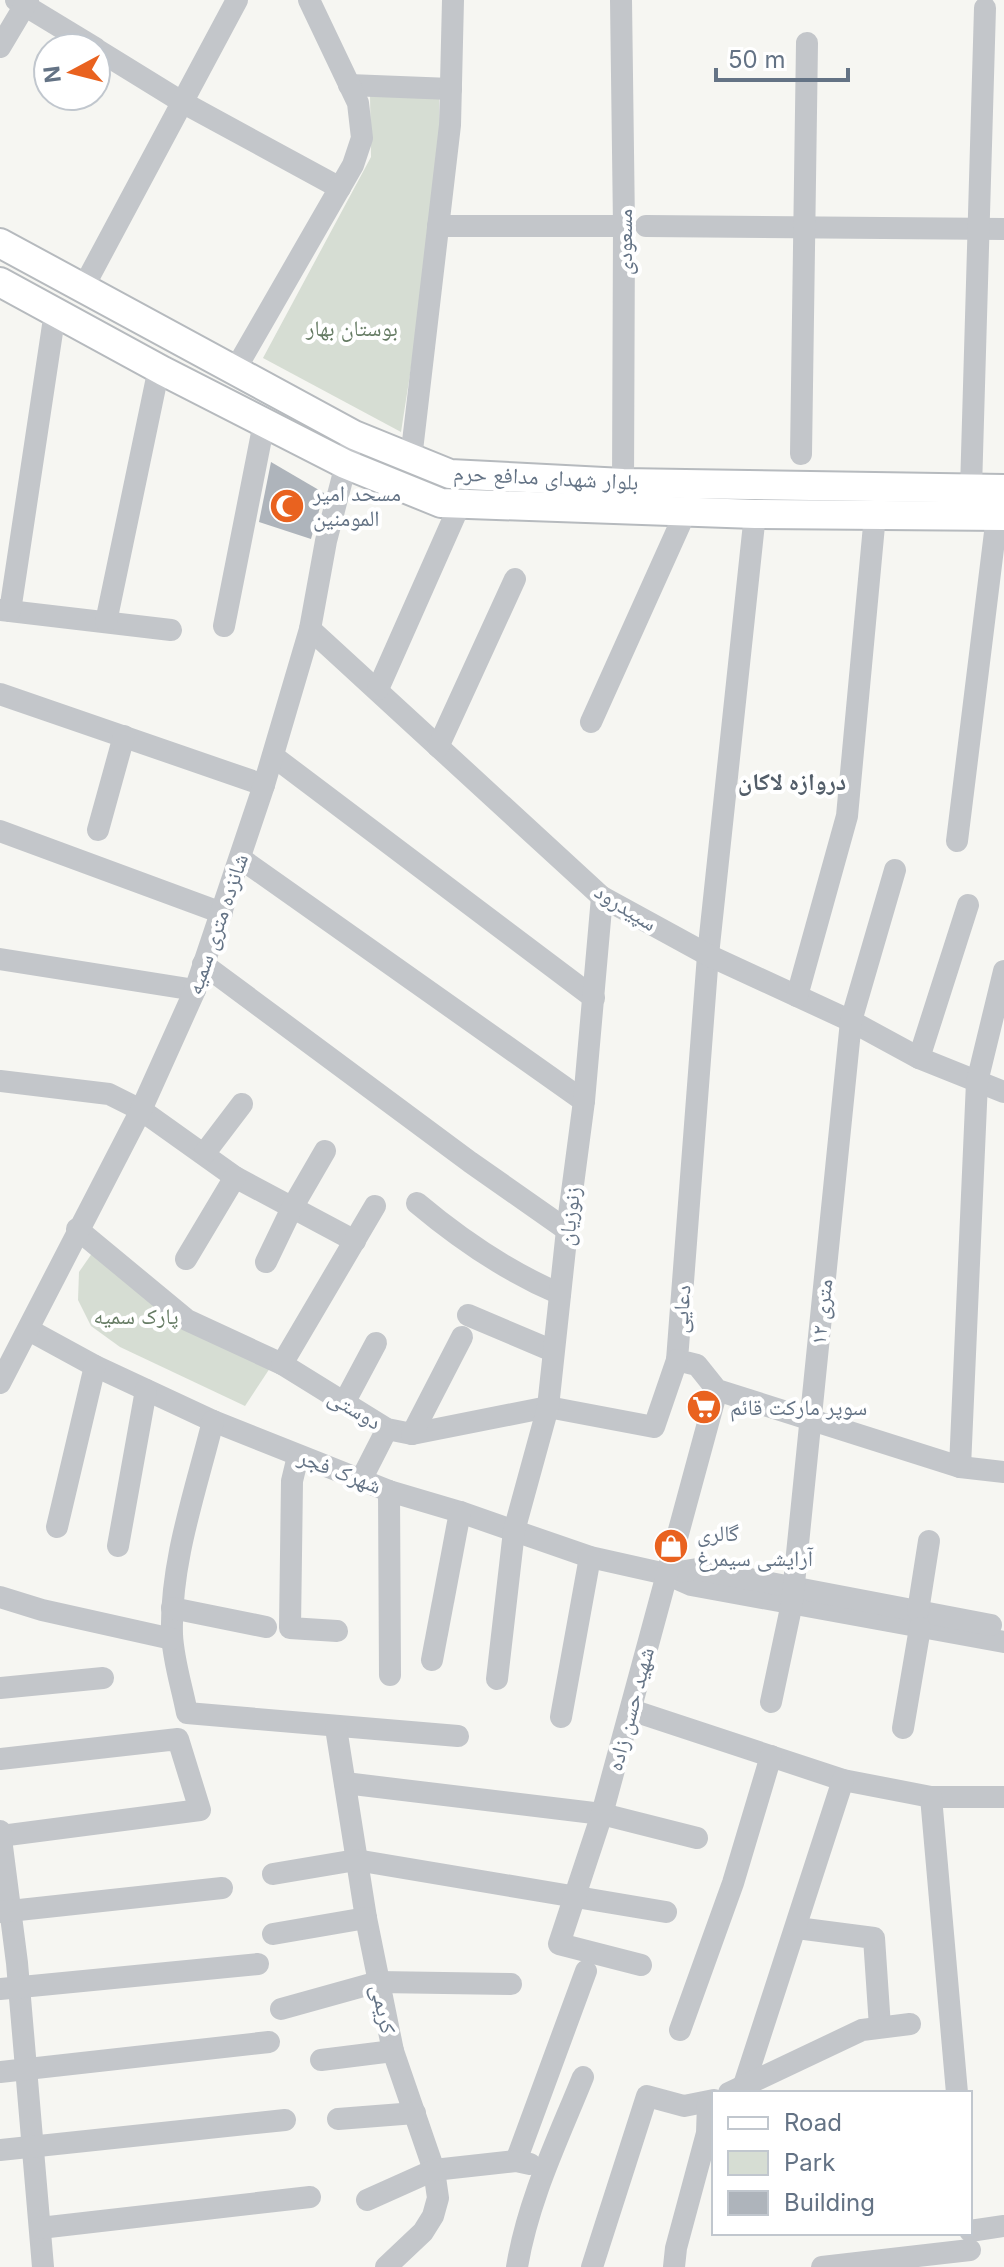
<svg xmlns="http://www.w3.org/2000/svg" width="1004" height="2267" viewBox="0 0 1004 2267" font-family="Inter,'Noto Naskh Arabic',sans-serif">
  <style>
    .green { fill: #d6ddd3 }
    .building { fill: #aeb4bb }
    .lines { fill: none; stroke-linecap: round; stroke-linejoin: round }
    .major-casing { stroke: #b6babe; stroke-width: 32 }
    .minor { stroke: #c3c6ca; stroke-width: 22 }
    .major { stroke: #fff; stroke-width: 28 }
    .labels { text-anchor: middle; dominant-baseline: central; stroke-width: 8; stroke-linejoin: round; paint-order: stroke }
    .street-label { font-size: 22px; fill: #647385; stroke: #fff }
    .park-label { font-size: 22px; fill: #657b63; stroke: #fff }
    .poi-label { font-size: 22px; fill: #647385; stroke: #fff; text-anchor: start }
    .neighbourhood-label { font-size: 24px; font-weight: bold; fill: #525d69; stroke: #fff }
  </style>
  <rect width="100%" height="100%" fill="#f6f6f2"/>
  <g class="green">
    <path d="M370,95h69v93l-38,244 -138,-74 108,-201z"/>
    <path d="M95,1249l177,116 -27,41 -125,-59 -29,-21 -13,-26 1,-28z"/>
  </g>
  <path class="building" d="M271,462l53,31 -13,46 -52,-17z"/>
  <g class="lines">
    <g class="major-casing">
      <g id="major">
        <path d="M0,243l354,192 96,39 173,9 381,6"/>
        <path d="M0,282l163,89 182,93 96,39 314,11 249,2"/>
      </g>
    </g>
    <g class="minor">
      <path d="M16,0l79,48"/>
      <path d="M621,0l3,226 -1,257"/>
      <path d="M0,47l28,-47"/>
      <path d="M96,49l86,53 158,86"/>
      <path d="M349,85l102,4"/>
      <path d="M438,226h186"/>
      <path d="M646,226l358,3"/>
      <path d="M83,288l154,-288"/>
      <path d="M235,370l118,-205 9,-27 -4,-35 -49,-103"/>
      <path d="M801,454l6,-411"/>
      <path d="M411,459l39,-334 3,-125"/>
      <path d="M971,489l14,-481"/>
      <path d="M755,514l-47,441 -31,405 20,5 20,25 243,77 44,5"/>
      <path d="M0,610l171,20"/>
      <path d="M10,611l45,-299"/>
      <path d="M106,622l53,-254"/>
      <path d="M224,626l40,-203"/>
      <path d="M310,629l292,268 106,58 143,66 68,37 85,34"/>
      <path d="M378,689l82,-185"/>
      <path d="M0,694l264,91"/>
      <path d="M591,722l95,-211"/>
      <path d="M438,747l77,-168"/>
      <path d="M273,756l321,242"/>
      <path d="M98,830l26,-94"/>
      <path d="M0,831l222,82"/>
      <path d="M957,841l40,-325"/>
      <path d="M240,858l344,243"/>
      <path d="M0,959l195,31"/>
      <path d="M203,964l267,198 97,68"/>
      <path d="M797,996l50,-180 28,-301"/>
      <path d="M919,1058l49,-153"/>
      <path d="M0,1081l109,13 32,16 94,67 120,64"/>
      <path d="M204,1154l38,-50"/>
      <path d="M417,1203c44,37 89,68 143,91"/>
      <path d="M77,1229l110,91 95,44 105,65 25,5 136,-27 106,20 23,-67"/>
      <path d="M186,1259l49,-82"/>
      <path d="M266,1262l26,-54 33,-57"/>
      <path d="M468,1315l85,36"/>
      <path d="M29,1330l66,36 118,55 176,70 71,21 130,45 76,17 25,11 313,57"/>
      <path d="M282,1364l93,-158"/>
      <path d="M0,1383l141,-273 54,-120 69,-205 46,-156 16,-88 24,-92"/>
      <path d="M344,1403l32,-60"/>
      <path d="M213,1421c-17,69 -43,141 -41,213 1,26 10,53 15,79l271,23"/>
      <path d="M412,1434l50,-97"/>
      <path d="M298,1456l-6,25 -2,147 47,3"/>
      <path d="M960,1467l17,-385 27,-111"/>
      <path d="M361,1480l26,-51"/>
      <path d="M389,1491l1,184"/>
      <path d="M57,1527l38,-161"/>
      <path d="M118,1546l28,-156"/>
      <path d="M667,1574l30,-5 294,56"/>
      <path d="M0,1597l42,13 130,29"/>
      <path d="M172,1608l94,19"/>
      <path d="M918,1611l11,-70"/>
      <path d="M432,1660l28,-148"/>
      <path d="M497,1679l17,-148 34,-124 19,-177 17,-129 18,-204"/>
      <path d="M0,1688l103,-10"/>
      <path d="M771,1702l21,-99 59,-582 44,-151"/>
      <path d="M631,1710l212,70 88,17h73"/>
      <path d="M561,1717l29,-160"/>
      <path d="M336,1728l30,190 27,133 41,119 4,28 -5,18 -10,16 -37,35"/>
      <path d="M903,1728l17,-100"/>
      <path d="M0,1759l178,-20 22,71 -200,26"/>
      <path d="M345,1783l257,31 95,24"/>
      <path d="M931,1797l26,296"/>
      <path d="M0,1831l17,132 26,304"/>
      <path d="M273,1874l83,-14 310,52"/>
      <path d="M0,1912l222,-24"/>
      <path d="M797,1928l77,10 6,89"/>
      <path d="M273,1934l93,-16"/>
      <path d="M641,1965l-82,-21 43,-130 115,-424"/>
      <path d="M0,1989l258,-25"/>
      <path d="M281,2009l97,-27 133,2"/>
      <path d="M680,2030l53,-147 38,-127"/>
      <path d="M321,2060l72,-9"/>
      <path d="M0,2072l269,-30"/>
      <path d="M744,2085l99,-305"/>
      <path d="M729,2093l133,-63 48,-6"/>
      <path d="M338,2119l77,-6"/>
      <path d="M0,2150l285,-30"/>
      <path d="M516,2161l70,-190"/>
      <path d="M367,2200l67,-30 82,-9 14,3"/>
      <path d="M40,2228l270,-31"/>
      <path d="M970,2231l34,-5"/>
      <path d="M517,2267c11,-67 41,-128 66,-190"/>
      <path d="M592,2267l55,-171 37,10 30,-6"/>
      <path d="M674,2267l2,-19 31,-115 1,-30"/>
      <path d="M822,2267l148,-17"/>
    </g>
    <use href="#major" class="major"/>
  </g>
  <defs>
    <g id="mosque-disc" transform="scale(1.8)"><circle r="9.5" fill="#e9621f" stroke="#fff"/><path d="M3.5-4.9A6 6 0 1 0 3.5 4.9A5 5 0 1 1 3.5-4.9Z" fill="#fff"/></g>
    <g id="supermarket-disc" transform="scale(1.8)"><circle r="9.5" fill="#e9621f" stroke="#fff"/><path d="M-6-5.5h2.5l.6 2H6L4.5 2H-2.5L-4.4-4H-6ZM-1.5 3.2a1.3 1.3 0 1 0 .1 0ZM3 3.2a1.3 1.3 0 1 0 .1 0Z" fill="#fff"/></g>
    <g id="shop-disc" transform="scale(1.8)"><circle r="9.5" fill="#e9621f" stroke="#fff"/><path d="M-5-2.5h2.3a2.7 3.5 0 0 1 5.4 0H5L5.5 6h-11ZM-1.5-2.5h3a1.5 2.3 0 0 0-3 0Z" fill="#fff"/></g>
  </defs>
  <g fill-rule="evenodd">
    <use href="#mosque-disc" x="287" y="506"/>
    <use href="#supermarket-disc" x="704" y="1407"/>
    <use href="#shop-disc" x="671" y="1546"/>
  </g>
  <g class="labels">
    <g class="street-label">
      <text transform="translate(624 242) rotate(-90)">مسعودی</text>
      <text transform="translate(546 477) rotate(3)">بلوار شهدای مدافع حرم</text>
      <text transform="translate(626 907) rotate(32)">سپیدرود</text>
      <text transform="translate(217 924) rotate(-71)">شانزده متری سمیه</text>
      <text transform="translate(569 1216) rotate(-83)">زنوزیان</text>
      <text transform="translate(681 1309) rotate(-86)">دعایی</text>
      <text transform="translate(821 1312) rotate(-84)">۱۲ متری</text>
      <text transform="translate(355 1409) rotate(31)">دوستی</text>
      <text transform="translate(340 1471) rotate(21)">شهرک فجر</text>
      <text transform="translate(630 1709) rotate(-75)">شهید حسن زاده</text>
      <text transform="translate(384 2009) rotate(78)">کریمی</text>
    </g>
    <g class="park-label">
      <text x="352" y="328">بوستان بهار</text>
      <text x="136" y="1316">پارک سمیه</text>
    </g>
    <g class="poi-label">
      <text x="313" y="493">مسحد امیر<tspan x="313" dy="25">المومنین</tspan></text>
      <text x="730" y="1407">سوپر مارکت قائم</text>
      <text x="697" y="1533">گالری<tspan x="697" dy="25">آرایشی سیمرغ</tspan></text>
    </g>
    <g class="neighbourhood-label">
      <text x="792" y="781">دروازه لاکان</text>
    </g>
  </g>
  <rect x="712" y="2091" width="260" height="144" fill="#ffffff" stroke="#c1c7ce" stroke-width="2"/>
  <rect x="728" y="2117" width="40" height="12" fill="#ffffff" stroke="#c1c7ce" stroke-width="2"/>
  <text x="784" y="2131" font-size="24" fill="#647385">Road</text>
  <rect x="728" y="2151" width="40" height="24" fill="#d6ddd3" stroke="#c1c7ce" stroke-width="2"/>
  <text x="784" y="2171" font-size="24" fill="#647385">Park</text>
  <rect x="728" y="2191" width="40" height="24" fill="#aeb4bb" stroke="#c1c7ce" stroke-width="2"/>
  <text x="784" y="2211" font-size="24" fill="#647385">Building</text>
  <g transform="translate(72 72) rotate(263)"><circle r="38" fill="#ffffff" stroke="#c1c7ce" stroke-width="2"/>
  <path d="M0-6L14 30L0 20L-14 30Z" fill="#e9621f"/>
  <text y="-12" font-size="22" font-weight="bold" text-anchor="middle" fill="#647385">N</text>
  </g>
  <path d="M716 68v12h132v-12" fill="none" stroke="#647385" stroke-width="4"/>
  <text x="728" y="68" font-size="24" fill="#647385" stroke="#ffffff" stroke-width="6" paint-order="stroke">50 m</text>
</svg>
